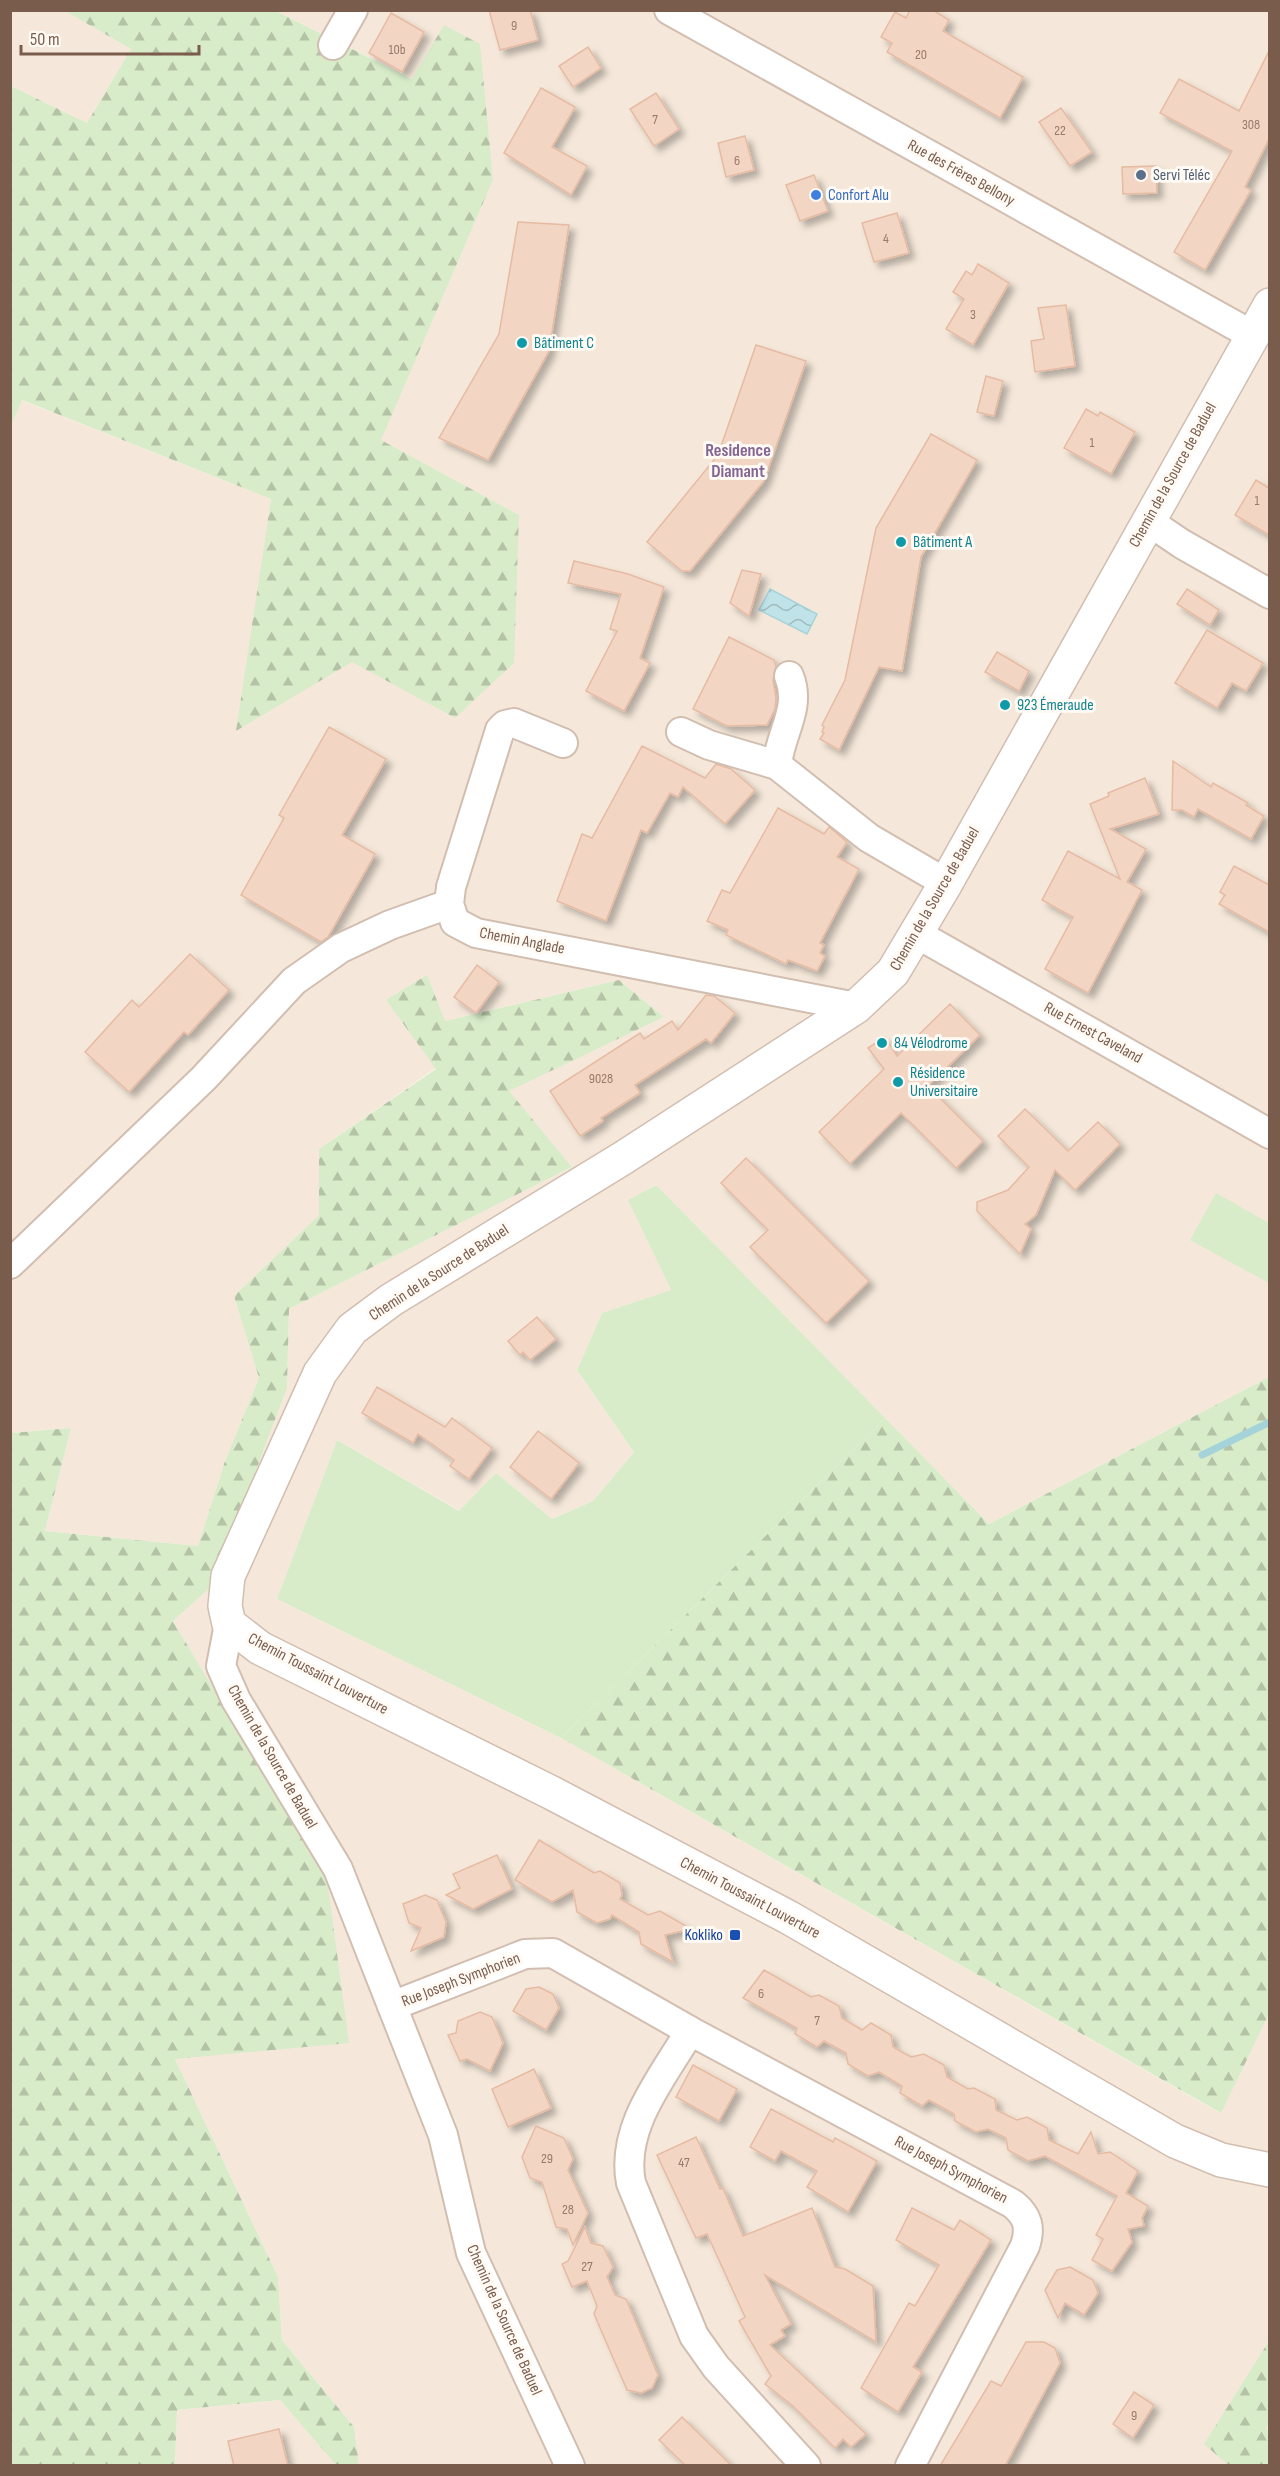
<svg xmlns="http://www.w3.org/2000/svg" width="1280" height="2476" viewBox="0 0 1280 2476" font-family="'Sofia Sans Condensed',sans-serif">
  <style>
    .residential { fill: #f5e8da }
    .grass { fill: #d8ecc9 }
    .forest { fill: url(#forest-firs) }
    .water { fill: url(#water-waves); stroke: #a5d3da; stroke-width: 1.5 }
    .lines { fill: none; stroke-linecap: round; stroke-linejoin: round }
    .stream { stroke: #a5d3da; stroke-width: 7 }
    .building { fill: #f3d5c3; stroke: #e6bba3; stroke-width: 1.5; filter: url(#shadow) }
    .minor-casing { stroke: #d1beb0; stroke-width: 32 }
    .tertiary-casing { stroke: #d1beb0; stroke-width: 36 }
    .minor { stroke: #fff; stroke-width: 28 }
    .tertiary { stroke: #fff; stroke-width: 33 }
    .service-dot { fill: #5c6f8a; stroke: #fffaf3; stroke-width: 2 }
    .shop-dot { fill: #3f7fe0; stroke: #fffaf3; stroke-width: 2 }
    .culture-dot { fill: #0f9aa8; stroke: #fffaf3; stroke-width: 2 }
    .transit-dot { fill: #1a4fb4; stroke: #fffaf3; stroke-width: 2 }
    .labels { text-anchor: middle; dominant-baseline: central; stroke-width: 6; stroke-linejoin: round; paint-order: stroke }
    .number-label { font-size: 14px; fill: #987a6a }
    .street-label { font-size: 16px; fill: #7a5c4d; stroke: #fffaf3 }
    .service-label { font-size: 16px; fill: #4e5e75; stroke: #fffaf3; text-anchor: start }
    .shop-label { font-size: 16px; fill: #366cbe; stroke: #fffaf3; text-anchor: start }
    .culture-label { font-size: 16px; fill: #0d838f; stroke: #fffaf3; text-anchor: start }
    .transit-label { font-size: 16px; fill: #164399; stroke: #fffaf3; text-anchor: end }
    .neighbourhood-label { font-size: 18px; font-weight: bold; fill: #846695; stroke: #fffaf3 }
  </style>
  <defs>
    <pattern id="forest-firs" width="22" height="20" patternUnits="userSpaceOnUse" patternTransform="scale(1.5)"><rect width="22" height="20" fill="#d8ecc9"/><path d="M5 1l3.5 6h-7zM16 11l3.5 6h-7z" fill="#b4c2a5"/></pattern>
    <pattern id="water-waves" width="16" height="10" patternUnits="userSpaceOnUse" patternTransform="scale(1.5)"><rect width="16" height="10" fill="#bfe3e8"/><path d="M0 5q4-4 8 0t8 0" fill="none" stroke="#a0bbbe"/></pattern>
    <filter id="shadow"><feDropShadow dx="5.5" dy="5.5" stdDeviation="3" flood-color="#0004"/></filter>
  </defs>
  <rect width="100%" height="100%" fill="#fdf6ec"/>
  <g class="residential">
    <path d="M10,11h55l66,38 -44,74 -76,-37z"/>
    <path d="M276,11h993v1366l-280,147 -334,-339 -26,16 42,89 -69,23 -25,57 57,82 -41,49 -41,18 -56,-46 -36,38 -123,-71 -60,159 284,139 659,375 49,-99v451h-910l-5,-38 -72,-87 -4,-63 -103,-218 152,-180 -154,-258 40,-36 74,-197 2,-79 283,-142 -64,-76 156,-74 -45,-37 -174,41 -59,-21 50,68 -117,81v66l-85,81 25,82 -34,83 -27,85 -153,-15 26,-103 -60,5 -1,-1008 11,-25 250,99 -34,231 115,-69 103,57 64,-203 -139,-75 113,-260 -49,-154 -31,53z"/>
    <path d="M280,2400l56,65 -161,1 2,-56z"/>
  </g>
  <g class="grass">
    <path d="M656,1185l229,233 -324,320 -284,-139 60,-159 122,71 37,-38 56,46 41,-18 41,-49 -57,-82 25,-57 69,-23 -43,-90z"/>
    <path d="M1216,1193l53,30v60l-79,-43z"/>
  </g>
  <g class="forest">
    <path d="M65,11h211l136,68 32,-54 36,19 13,136 -112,260 138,75 -5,148 -59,55 -103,-56 -116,69 35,-232 -249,-99 -11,25v-339l76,37 44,-74z"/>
    <path d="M427,975l18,46 174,-41 45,37 -155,74 63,76 -283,142 -2,79 -74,197 -40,36 154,258 22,164 -174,16 103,218 4,63 72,87 5,38h-23l-56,-65 -103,10 -2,55 -164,1v-1033l60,-5 -26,103 153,15 27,-85 34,-83 -25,-82 85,-81v-66l117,-80 -50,-69z"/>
    <path d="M1269,1377v637l-48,99 -660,-375 324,-320 104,106z"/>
    <path d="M1269,2341l1,80 -4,7 3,5v32h-41l-24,-21z"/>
  </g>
  <path class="water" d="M770,589l47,25 -10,20 -48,-24z"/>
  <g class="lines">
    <path class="stream" d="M1202,1455l68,-33"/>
  </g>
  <g class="building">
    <path d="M489,10h41l8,30 -38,10z"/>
    <path d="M910,10h23l16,10 -6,11 80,46 -23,41 -113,-66 5,-9 -11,-6 14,-25 11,6z"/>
    <path d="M391,13l33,19 -22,40 -33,-19z"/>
    <path d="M588,47l13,21 -28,19 -14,-21z"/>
    <path d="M1269,51v88l-24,48 6,3 -46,80 -31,-18 58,-101 -72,-38 19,-34 60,32z"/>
    <path d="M541,88l34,19 -23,40 35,19 -16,29 -67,-42z"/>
    <path d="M656,93l23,36 -25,17 -24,-37z"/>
    <path d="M1061,108l31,44 -22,14 -31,-44z"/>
    <path d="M745,136l9,34 -28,7 -8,-34z"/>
    <path d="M1156,166l1,27 -34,1 -1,-27z"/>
    <path d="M814,175l14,36 -28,10 -14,-36z"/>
    <path d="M897,213l12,40 -35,9 -12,-39z"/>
    <path d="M518,222l51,3 -20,126 -61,109 -49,-22 60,-104z"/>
    <path d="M978,264l31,19 -36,62 -27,-16 18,-30 -11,-7 13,-21 6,4z"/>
    <path d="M1066,305l9,61 -40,6 -4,-31 13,-2 -6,-31z"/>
    <path d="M756,345l50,16 -42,120 -74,90h-8l-35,-29 71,-87z"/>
    <path d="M986,376l17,5 -9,35 -17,-4z"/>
    <path d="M1086,409l12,7 2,-4 35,20 -24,42 -47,-26z"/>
    <path d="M931,434l46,26 -56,97 -19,114 -23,-4 -40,83 -19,-11 4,-6 -2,-1 2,-5 -2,-2 23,-45 31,-152z"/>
    <path d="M1256,480l13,8v47l-34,-20z"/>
    <path d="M574,561l54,13 36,13 -24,71 10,5 -26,48 -38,-20 31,-60 -7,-2 11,-35 -53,-11z"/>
    <path d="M742,570l19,4 -12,42 -19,-13z"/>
    <path d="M1187,589l32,21 -9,15 -33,-21z"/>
    <path d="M1207,630l56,33 -17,28 -14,-8 -15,25 -42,-25z"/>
    <path d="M729,637l45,23 2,6 -3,14 3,18 -1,11 -8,16 -40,1 -34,-17z"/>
    <path d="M997,652l32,19 -10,20 -34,-19z"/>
    <path d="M329,727l57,32 -44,76 33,19 -47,83 -7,5 -80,-47 43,-77 -5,-3z"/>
    <path d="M642,746l63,32 11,-14 15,5 24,21 -30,34 -42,-37 -5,10 -8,-4 -23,40 -6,-3 -35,91 -49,-20 25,-67 10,4z"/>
    <path d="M1173,761l38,26 2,-4 35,20 -2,2 18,11 -13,23 -53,-30 -4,8 -12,-7h-10z"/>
    <path d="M1145,778l14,36 -49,15 36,20 -19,33 15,8 -54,103 -43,-24 28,-52 -31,-17 26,-49 52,28 -30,-75 19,-8 -1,-3z"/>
    <path d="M778,808l46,26 5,-7 18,15 -10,15 22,12 -39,74 4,2 -4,8 5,3 -8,15 -29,-11 -2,4 -60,-29 2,-5 -21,-9 15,-31 8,3z"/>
    <path d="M1234,866l35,19v47l-50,-28 6,-9 -5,-3z"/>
    <path d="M190,954l39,36 -41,45 -4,-3 -55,60 -44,-40 47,-52 7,7z"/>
    <path d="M477,965l22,17 -23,31 -22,-16z"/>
    <path d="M706,995l8,1 21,17 -24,30 -5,-4 -71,46 5,8 -39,25 2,3 -23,15 -30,-45 90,-58 4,6 28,-18 6,9z"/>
    <path d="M950,1004l30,31 -52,51 55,55 -27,27 -55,-55 -51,51 -31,-32 65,-63 -16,-21 17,-11 12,19z"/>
    <path d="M1025,1109l43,42 30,-29 22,22 -45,46 -20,-20 -19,45 -11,9 6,5 -11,25 -43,-43v-9l31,-12 21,-23 -31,-31z"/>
    <path d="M746,1158l123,123 -43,42 -76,-76 18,-17 -47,-47z"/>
    <path d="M537,1317l19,22 -26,21 -7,-8 -3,3 -12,-14z"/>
    <path d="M377,1387l68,40 7,-9 40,30 -23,31 -19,-13 4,-6 -36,-26 -5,9 -51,-30z"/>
    <path d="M538,1431l41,32 -28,36 -41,-32z"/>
    <path d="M539,1840l55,33 6,-2 20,12 2,12 -2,4 28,16 12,-4 31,18 -26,6 8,27 -32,-18 -2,-12 -27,-17 -2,4 -13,4 -20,-11 -4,-22 -21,12 -37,-22z"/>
    <path d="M497,1855l15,34 -39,20 -27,-14 14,-7 -7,-14z"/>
    <path d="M425,1895l12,5 9,22 -2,15 -33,14 10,-23 -12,-5 -6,-19z"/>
    <path d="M764,1970l47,27 8,-2 20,11 3,12 20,12 9,-7 20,12 2,12 18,10 13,-3 20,11 3,12 21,12 6,-1 21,11 1,11 21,10 10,-3 20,11 2,12 29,14 13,-22 7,22 12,-2 28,19 -12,22 22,13 -6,12 2,8 -16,3 4,13 -20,29 -20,-11 11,-21 -7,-4 21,-39 -72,-40 -17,5 -20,-11 -2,-12 -18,-9 -12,3 -21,-11 -1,-7 -25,-14 -7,6 -22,-13 2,-7 -23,-14 -11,4 -20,-12 -2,-11 -22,-12 -7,6 -22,-13 2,-6 -54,-30z"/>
    <path d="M539,1987l14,7 6,14 -13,22 -33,-19 13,-22z"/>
    <path d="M480,2012l12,5 11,26 -13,28 -23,-12 -7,2 -12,-26 8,-2 2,-12z"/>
    <path d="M693,2065l44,24 -18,32 -43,-24z"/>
    <path d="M534,2069l17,39 -43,19 -16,-38z"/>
    <path d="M771,2109l62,33 2,-4 42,23 -29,51 -41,-25 10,-16 -36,-20 -6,10 -25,-14z"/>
    <path d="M536,2126l28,12 9,21 -5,11 20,43 -15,32 -6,-16 -11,-2 -14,-45 -12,-4 -8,-21z"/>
    <path d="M696,2137l24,52 3,-1 20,48 69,-28 23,59 10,2 28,17 3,56 -111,-67 26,49 -10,6 4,6 -15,9 96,89 -15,13 -8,-8 -8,9 -42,-42 -28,-22 6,-8 -32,-55 6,-4 -38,-83 -11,4 -39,-83z"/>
    <path d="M912,2208l42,22 6,-10 31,20 -78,127 9,5 -24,40 -37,-24 48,-85 6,3 24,-41 -43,-25z"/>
    <path d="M585,2227l6,16 12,3 10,21 -6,10 8,18 11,4 32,76 -6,13 -11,5 -14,-3 -33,-76 3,-8 -10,-25 -15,6 -10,-23 6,-3z"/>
    <path d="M1070,2267l23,13 5,13 -14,22 -19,-12 -7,15 -13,-28 12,-20z"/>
    <path d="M1026,2342h18l11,6 5,15 -55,103h-65l51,-85 10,5z"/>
    <path d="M1134,2392l20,13 -21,33 -20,-14z"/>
    <path d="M682,2417l5,5 45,44h-46l-27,-26z"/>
    <path d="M279,2429l9,37h-54l-6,-25z"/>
  </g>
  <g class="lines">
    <g class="minor-casing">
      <g id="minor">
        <path d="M669,10l583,325"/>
        <path d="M333,45l20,-35"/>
        <path d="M1148,521l34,23 88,50"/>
        <path d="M789,676c13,32 -9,57 -12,89l92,73 77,45"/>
        <path d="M681,732l28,13 68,20"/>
        <path d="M563,743l-49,-20 -9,2 -5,5 -49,157 -2,17 6,18 21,11 380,74"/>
        <path d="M917,934l353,200"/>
        <path d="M10,1264l194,-186 90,-97 47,-33 49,-23 59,-21"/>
        <path d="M229,1624l-8,42 15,34 102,169 105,266 28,118 99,213"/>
        <path d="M392,2006l133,-52 28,-1 137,78 323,173c15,12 18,24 12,42l-115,220"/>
        <path d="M690,2031c-27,46 -70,96 -59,152l63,153 22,31 90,99"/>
      </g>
    </g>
    <g class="tertiary-casing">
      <path id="tertiary" d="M1270,305l-324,578 -53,89 -37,35 -233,151 -232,142 -39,29 -32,44 -92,203 -3,30 4,18 31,24 292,145 236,124 387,224 46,19 49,10"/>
    </g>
    <use href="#minor" class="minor"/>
    <use href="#tertiary" class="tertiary"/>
  </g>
  <circle class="service-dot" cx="1141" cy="175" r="6"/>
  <circle class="shop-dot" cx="816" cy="195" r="6"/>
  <g class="culture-dot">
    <circle cx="522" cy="343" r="6"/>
    <circle cx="901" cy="542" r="6"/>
    <circle cx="1005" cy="705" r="6"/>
    <circle cx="882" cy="1043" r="6"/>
    <circle cx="898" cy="1082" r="6"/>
  </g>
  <rect class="transit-dot" x="729" y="1929" width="12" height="12" rx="3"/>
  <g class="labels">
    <g class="number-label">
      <text x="514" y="25">9</text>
      <text x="397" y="49">10b</text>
      <text x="921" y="54">20</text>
      <text x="655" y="119">7</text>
      <text x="1251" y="124">308</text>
      <text x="1060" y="130">22</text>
      <text x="737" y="160">6</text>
      <text x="886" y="238">4</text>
      <text x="973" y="314">3</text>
      <text x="1092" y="442">1</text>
      <text x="1257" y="500">1</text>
      <text x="601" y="1078">9028</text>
      <text x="761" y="1993">6</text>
      <text x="817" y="2020">7</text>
      <text x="547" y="2158">29</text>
      <text x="684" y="2162">47</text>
      <text x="568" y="2209">28</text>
      <text x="587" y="2266">27</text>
      <text x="1134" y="2415">9</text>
    </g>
    <g class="street-label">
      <text transform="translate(961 173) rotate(29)">Rue des Frères Bellony</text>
      <text transform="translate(1173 475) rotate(-61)">Chemin de la Source de Baduel</text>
      <text transform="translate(935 899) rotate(-60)">Chemin de la Source de Baduel</text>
      <text transform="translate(522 941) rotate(11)">Chemin Anglade</text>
      <text transform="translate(1093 1033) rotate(29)">Rue Ernest Caveland</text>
      <text transform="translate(439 1273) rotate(-33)">Chemin de la Source de Baduel</text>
      <text transform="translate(318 1674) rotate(28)">Chemin Toussaint Louverture</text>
      <text transform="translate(272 1757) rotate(60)">Chemin de la Source de Baduel</text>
      <text transform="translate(750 1898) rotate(28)">Chemin Toussaint Louverture</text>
      <text transform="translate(461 1980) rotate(-21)">Rue Joseph Symphorien</text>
      <text transform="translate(951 2170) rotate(28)">Rue Joseph Symphorien</text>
      <text transform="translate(504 2320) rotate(66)">Chemin de la Source de Baduel</text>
    </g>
    <g class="service-label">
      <text x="1153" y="175">Servi Téléc</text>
    </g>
    <g class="shop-label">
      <text x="828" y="195">Confort Alu</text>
    </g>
    <g class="culture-label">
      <text x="534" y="343">Bâtiment C</text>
      <text x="913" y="542">Bâtiment A</text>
      <text x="1017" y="705">923 Émeraude</text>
      <text x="894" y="1043">84 Vélodrome</text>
      <text x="910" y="1073">Résidence<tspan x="910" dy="18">Universitaire</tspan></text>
    </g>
    <g class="transit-label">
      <text x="723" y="1935">Kokliko</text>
    </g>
    <g class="neighbourhood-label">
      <text x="738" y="450">Residence<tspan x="738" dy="21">Diamant</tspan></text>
    </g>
  </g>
  <rect width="1280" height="2476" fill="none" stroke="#7a5c4d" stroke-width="24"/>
  <path d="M21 45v9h178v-9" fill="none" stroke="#7a5c4d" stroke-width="3"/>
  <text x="30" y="45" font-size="18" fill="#7a5c4d" stroke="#fffaf3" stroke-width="4.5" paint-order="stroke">50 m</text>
</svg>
